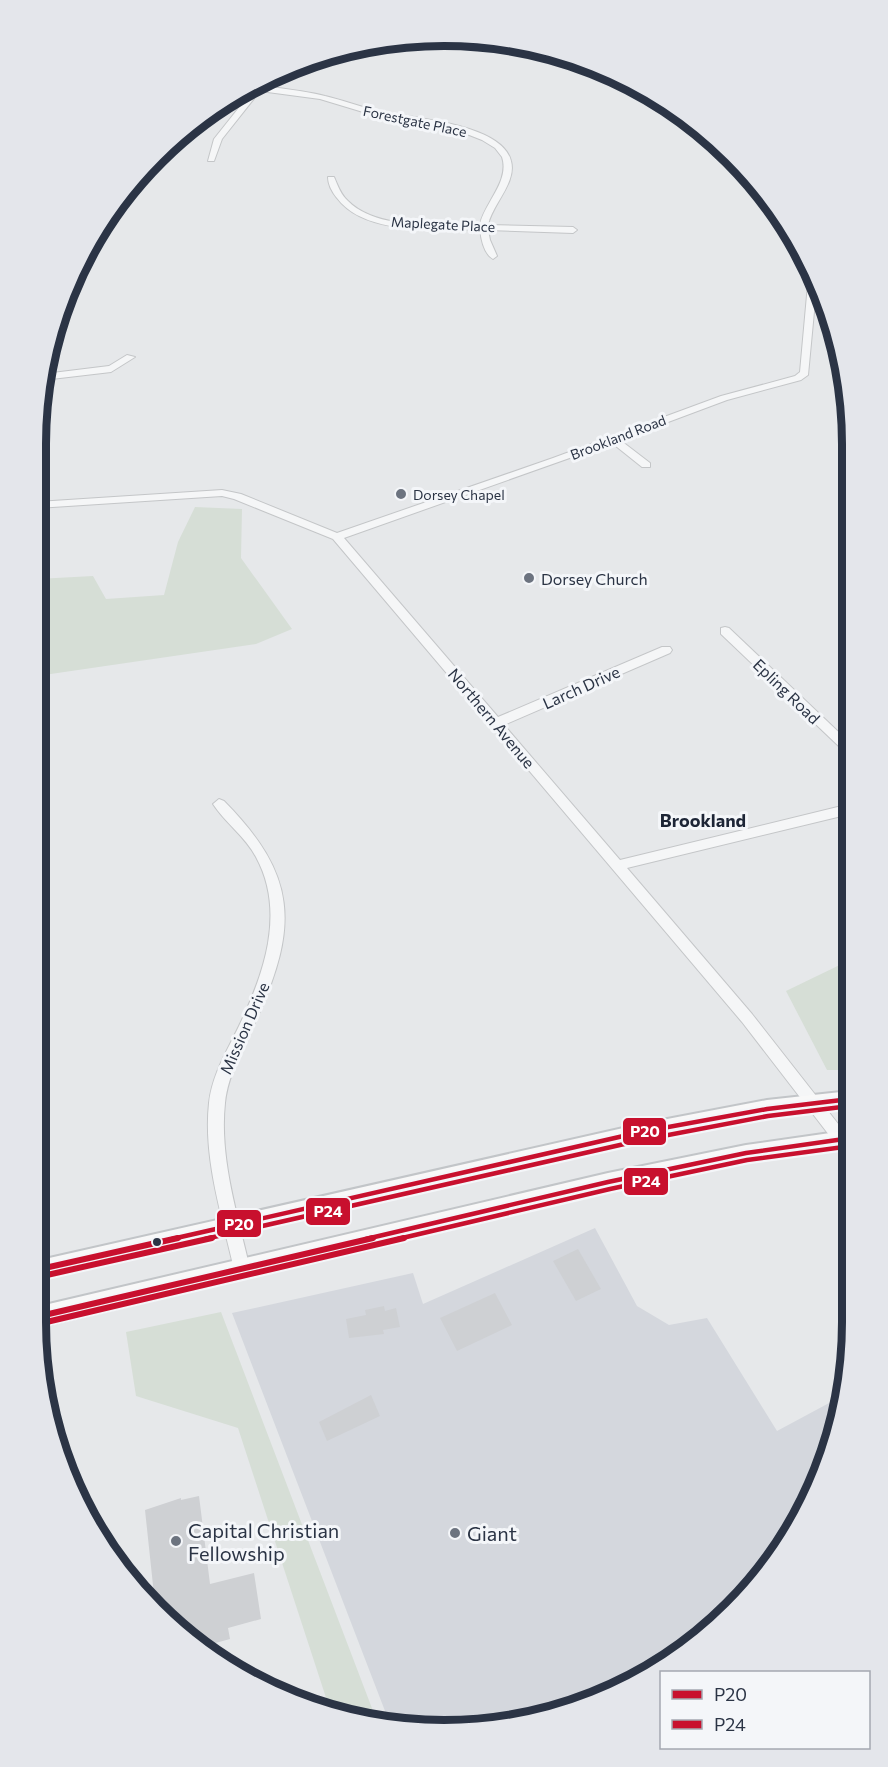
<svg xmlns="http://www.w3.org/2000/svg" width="888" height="1767" viewBox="0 0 888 1767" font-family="Commissioner,sans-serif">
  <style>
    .built { fill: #d4d7dd }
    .green { fill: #d6ded6 }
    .building { fill: #ced0d3 }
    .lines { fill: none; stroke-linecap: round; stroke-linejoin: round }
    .minor-casing { stroke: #c4c6c8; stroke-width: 2 }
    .major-casing { stroke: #c2c5c8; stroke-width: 4 }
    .minor { fill: #f5f6f7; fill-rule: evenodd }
    .major { fill: #f8f8f8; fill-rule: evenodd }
    .bus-1-far1-casing { stroke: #f4f6f9; stroke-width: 9 }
    .bus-1-casing { stroke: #f4f6f9; stroke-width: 10 }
    .bus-2-far1-casing { stroke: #f4f6f9; stroke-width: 9 }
    .bus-2-casing { stroke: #f4f6f9; stroke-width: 10 }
    .bus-1-far1 { stroke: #c8102e; stroke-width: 4.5 }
    .bus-1 { stroke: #c8102e; stroke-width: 6 }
    .bus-2-far1 { stroke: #c8102e; stroke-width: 4.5 }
    .bus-2 { stroke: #c8102e; stroke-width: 6 }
    .poi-dot { fill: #6c737f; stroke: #f4f6f9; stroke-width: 2 }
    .bus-dot { fill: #2b3445; stroke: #f4f6f9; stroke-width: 2 }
    .labels { text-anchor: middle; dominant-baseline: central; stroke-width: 6; stroke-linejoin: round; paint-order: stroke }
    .far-street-label { font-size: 14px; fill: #2b3445; stroke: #f4f6f9 }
    .far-poi-label { font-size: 14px; fill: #2b3445; stroke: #f4f6f9; text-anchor: start }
    .poi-label { font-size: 16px; fill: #2b3445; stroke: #f4f6f9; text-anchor: start }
    .street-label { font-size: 16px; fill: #2b3445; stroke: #f4f6f9 }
    .neighbourhood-label { font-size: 18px; font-weight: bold; fill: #1d2536; stroke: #f4f6f9 }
    .near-poi-label { font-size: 20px; fill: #2b3445; stroke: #f4f6f9; text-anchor: start }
    .rim { fill: none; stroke: #2b3445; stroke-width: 8 }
    .line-badge { stroke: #f4f6f9; stroke-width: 2 }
    .badge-label { font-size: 16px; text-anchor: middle; font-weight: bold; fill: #fff }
  </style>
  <rect width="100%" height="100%" fill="#e6e8ea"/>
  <path class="built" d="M595,1228l42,78 32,19 38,-7 70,113 67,-36 -6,33 -28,75 -78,109 -108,77 -127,39 -107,-4 -158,-411 181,-40 10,31z"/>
  <g class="green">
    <path d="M195,507l47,2 -1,49 51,71 -36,15 -219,32v-97l56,-3 13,23 58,-4 14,-53z"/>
    <path d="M850,960v110h-23l-41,-79z"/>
    <path d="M221,1312l157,412 -14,-1 -33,-10 -93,-285 -102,-32 -10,-64z"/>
  </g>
  <g class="building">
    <path d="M578,1249l23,40 -25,12 -23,-40z"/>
    <path d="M495,1293l17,32 -55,26 -17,-33z"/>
    <path d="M384,1306l1,5 11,-3 4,19 -17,3 1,4 -35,4 -3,-19 20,-4 -1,-5z"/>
    <path d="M371,1395l9,21 -53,25 -8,-19z"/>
    <path d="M199,1496l11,88 44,-11 7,46 -33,9 2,11 -29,8 -46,-43 -10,-94 36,-12v2z"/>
  </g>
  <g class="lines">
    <g class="minor-casing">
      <g id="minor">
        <path d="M432,38h13l134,23 14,5z"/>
        <path d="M252,85c24,3 49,5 73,11 18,4 35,11 53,15 31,7 124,12 133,50 6,22 -19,43 -23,64l85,2 4,3 -4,3 -85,-3 2,10 7,16 -4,3c-9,-5 -12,-20 -13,-30 -42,0 -115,7 -143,-31 -5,-6 -9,-14 -9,-21h6c4,9 7,18 14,24 30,30 93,23 132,23 5,-22 30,-43 22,-67l-7,-9 -13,-8 -28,-11 -81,-14 -53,-16 -60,-8 -38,48 -8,22h-6l6,-22 39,-49 -8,-1z"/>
        <path d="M812,271l5,9 -9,95 -7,5 -74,20 -107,40 30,23v4h-8l-30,-24 -268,95 154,179 164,-70h8l2,3 -2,3 -166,72 116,135 230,-56v10l-223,54 125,146 94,120 3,5 -3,5 -5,2 -5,-2 -94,-122 -409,-483 -99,-40 -12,-3 -185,12v-6l185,-12 19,4 96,39 216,-75 168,-62 74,-20 5,-4 9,-99z"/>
        <path d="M127,355l8,2 -24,15 -68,8 1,-6 65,-8z"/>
        <path d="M725,627l4,1 120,114 1,12 -4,-1 -125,-119v-6z"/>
        <path d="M219,799l5,2c73,74 75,124 33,217 -12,28 -29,55 -32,85 -6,55 13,113 25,166l-2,5 -6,3 -6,-3 -2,-5c-12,-53 -31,-111 -25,-166 3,-28 18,-52 30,-77 25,-52 47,-114 17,-169 -11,-21 -31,-34 -43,-53z"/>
      </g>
    </g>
    <g class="major-casing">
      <g id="major">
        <path d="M850,1091v16l-83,10 -126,24 -605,138v-18l605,-137 126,-24z"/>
        <path d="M851,1130v16l-105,15 -138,30 -571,136 -1,-20 572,-134 138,-28z"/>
      </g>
    </g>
    <use href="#minor" class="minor"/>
    <use href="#major" class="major"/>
    <g class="bus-1-far1-casing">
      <g id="bus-1-far1">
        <path d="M172,1239l469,-107 126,-23 83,-10"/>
        <path d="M366,1239l242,-57 138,-29 105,-15"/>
      </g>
    </g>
    <g class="bus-1-casing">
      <g id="bus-1">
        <path d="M36,1270l142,-32"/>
        <path d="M36,1317l337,-79"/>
      </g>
    </g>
    <g class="bus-2-far1-casing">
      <g id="bus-2-far1">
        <path d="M205,1239l437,-99 126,-24 82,-10"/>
        <path d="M398,1239l212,-50 137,-29 104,-14"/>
      </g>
    </g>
    <g class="bus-2-casing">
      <g id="bus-2">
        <path d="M38,1277l174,-39"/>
        <path d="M38,1324l366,-86"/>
      </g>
    </g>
    <use href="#bus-1-far1" class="bus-1-far1"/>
    <use href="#bus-1" class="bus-1"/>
    <use href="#bus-2-far1" class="bus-2-far1"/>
    <use href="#bus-2" class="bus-2"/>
  </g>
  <g class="poi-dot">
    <circle cx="401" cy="494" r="6"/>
    <circle cx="529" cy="578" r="6"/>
    <circle cx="455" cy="1533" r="6"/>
    <circle cx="176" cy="1541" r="6"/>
  </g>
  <circle class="bus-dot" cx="157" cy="1242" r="5"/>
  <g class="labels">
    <g class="far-street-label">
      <text transform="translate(415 121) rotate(12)">Forestgate Place</text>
      <text transform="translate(443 224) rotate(3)">Maplegate Place</text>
      <text transform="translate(618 437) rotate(-21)">Brookland Road</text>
    </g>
    <g class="far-poi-label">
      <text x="413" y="494">Dorsey Chapel</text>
    </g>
    <g class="poi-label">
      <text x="541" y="578">Dorsey Church</text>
    </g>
    <g class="street-label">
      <text transform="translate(581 687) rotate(-24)">Larch Drive</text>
      <text transform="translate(787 691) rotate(44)">Epling Road</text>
      <text transform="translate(492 718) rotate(50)">Northern Avenue</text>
      <text transform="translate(244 1028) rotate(-66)">Mission Drive</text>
    </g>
    <g class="neighbourhood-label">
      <text x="703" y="820">Brookland</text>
    </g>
    <g class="near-poi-label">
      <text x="188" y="1530">Capital Christian<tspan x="188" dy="23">Fellowship</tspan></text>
      <text x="467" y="1533">Giant</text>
    </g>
  </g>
  <path d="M0 0H888V1767H0ZM444 46H444A398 398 0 0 1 842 444V1322A398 398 0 0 1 444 1720H444A398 398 0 0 1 46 1322V444A398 398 0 0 1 444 46Z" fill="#e4e6eb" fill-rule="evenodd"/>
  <path class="rim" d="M444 46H444A398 398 0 0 1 842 444V1322A398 398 0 0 1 444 1720H444A398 398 0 0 1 46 1322V444A398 398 0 0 1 444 46Z"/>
  <g class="line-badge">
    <rect x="622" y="1117" width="45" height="29" rx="6" fill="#c8102e"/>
    <rect x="623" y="1167" width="46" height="29" rx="6" fill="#c8102e"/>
    <rect x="305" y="1197" width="46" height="29" rx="6" fill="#c8102e"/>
    <rect x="216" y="1209" width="46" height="29" rx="6" fill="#c8102e"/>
  </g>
  <g class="badge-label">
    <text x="645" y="1137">P20</text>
    <text x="646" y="1187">P24</text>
    <text x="328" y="1217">P24</text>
    <text x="239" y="1230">P20</text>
  </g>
  <rect x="660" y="1671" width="210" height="78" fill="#f4f6f9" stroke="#a4a8b1" stroke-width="1.5"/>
  <rect x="672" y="1690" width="30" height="9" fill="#c8102e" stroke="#a4a8b1" stroke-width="1.5"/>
  <text x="714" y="1701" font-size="18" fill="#2b3445">P20</text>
  <rect x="672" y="1720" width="30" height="9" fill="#c8102e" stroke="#a4a8b1" stroke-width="1.5"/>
  <text x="714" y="1731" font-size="18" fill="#2b3445">P24</text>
</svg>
